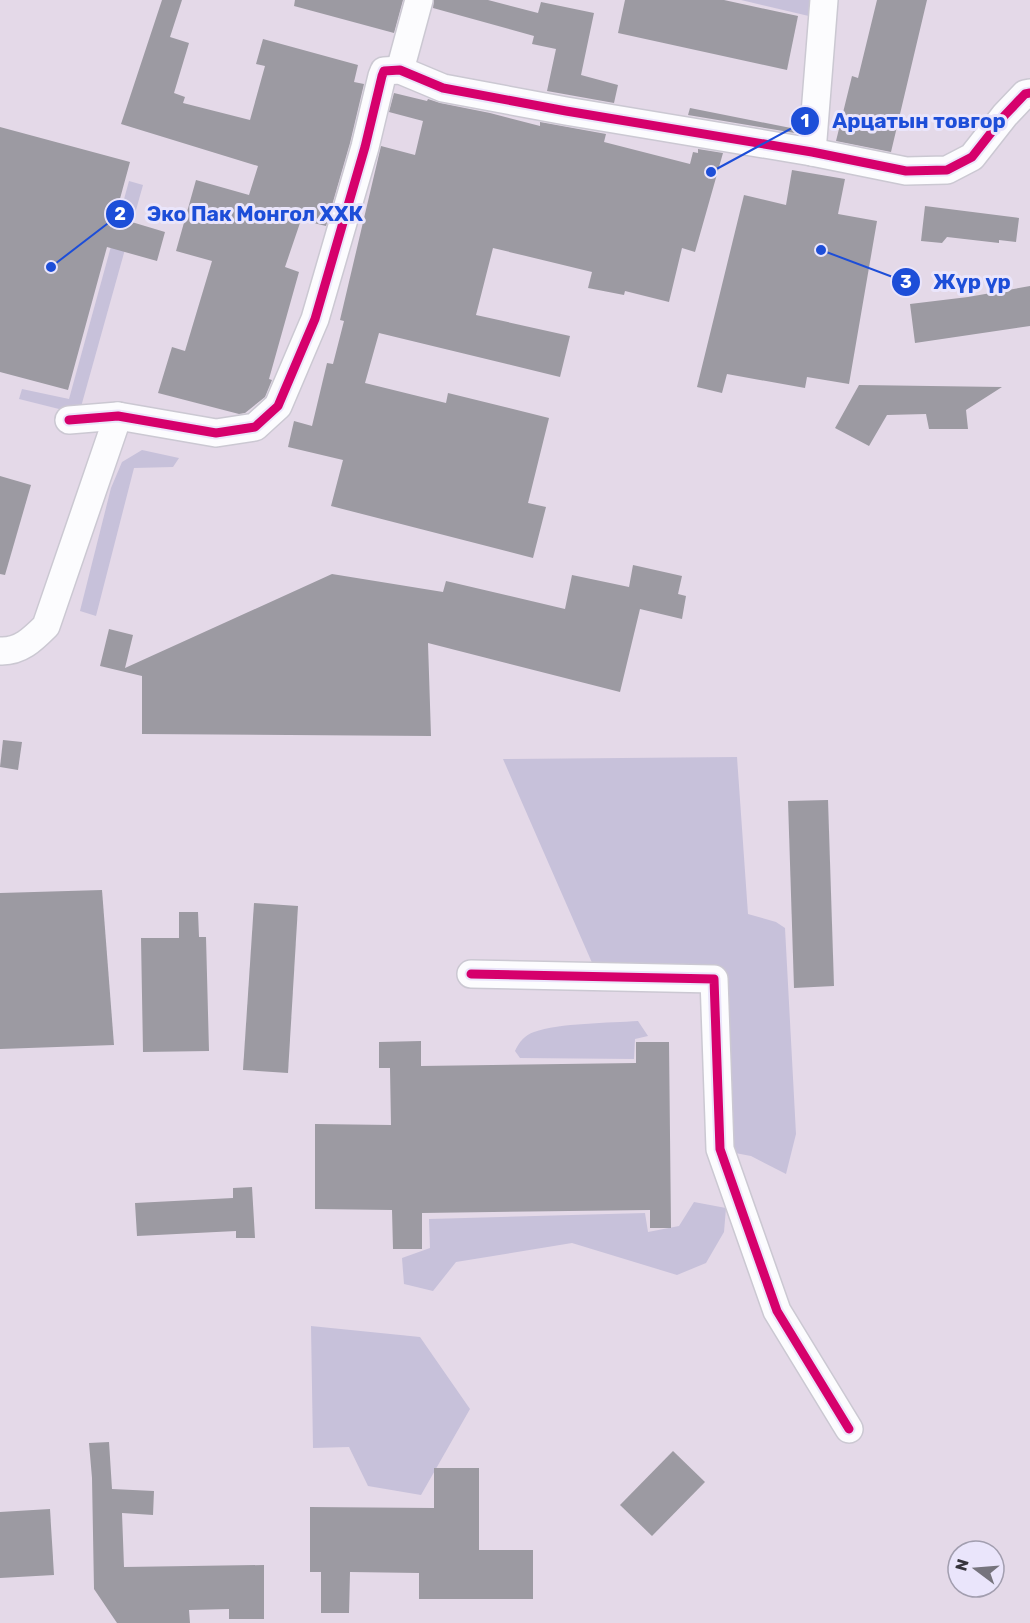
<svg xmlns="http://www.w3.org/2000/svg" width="1030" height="1623" viewBox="0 0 1030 1623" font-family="Rubik,sans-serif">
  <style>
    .industrial { fill: #e4d9e8; fill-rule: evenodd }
    .forest { fill: #c7c1da }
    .building { fill: #9c9aa2 }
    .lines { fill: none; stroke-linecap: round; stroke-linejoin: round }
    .street-casing { stroke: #cbc8d2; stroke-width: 30 }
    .street { stroke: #fcfcfe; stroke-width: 27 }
    .cycleway-casing { stroke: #eae5fb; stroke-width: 13 }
    .cycleway { stroke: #d6006c; stroke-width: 9 }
    .leader { fill: none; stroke: #1d4ed8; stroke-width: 2 }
    .callout-dot { fill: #1d4ed8; stroke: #eae5fb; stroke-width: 2 }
    .mark-label { font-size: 18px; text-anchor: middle; font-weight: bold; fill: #fff }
    .callout-label { font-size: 21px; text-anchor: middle; font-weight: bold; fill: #1d4ed8; stroke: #eae5fb; stroke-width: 6; stroke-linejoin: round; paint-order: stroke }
  </style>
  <rect width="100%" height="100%" fill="#edeaf6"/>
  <path class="industrial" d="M0,0h1030v1623h-1030zM958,1551h36v36h-36z"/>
  <g class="forest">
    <path d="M741,0h72v17z"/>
    <path d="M129,181l14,4 -64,229 -60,-15 3,-10 47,10z"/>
    <path d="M142,450l37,8 -6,9 -39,1 -38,148 -16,-5 31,-123 11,-26z"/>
    <path d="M737,757l11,157 28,8 9,6 11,206 -10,40 -35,-18 -21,-4 -13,-175 -124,-12 -90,-206z"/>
    <path d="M638,1021l10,15 -13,3 -1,20 -114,-1 -5,-7c4,-9 10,-16 19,-19 25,-9 76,-9 104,-11z"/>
    <path d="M694,1202l32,6 -2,24 -18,31 -29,12 -105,-32 -116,19 -23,29 -29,-7 -2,-26 28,-10 -1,-29 216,-6 3,19 31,-6z"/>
    <path d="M311,1326l109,11 50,72 -49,86 -53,-9 -19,-39 -36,1z"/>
  </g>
  <g class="building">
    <path d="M162,0h20l-12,37 19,6 -15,50 11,4 -2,6 67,17 15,-54 -9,-2 7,-25 95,26 -4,17 10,2 -14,59 -24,83 -25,-6 -16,47 14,5 -30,107 3,1 -7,17 -20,16 -6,1 -81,-21 14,-46 13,4 27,-90 -36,-10 20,-71 53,15 9,-29 -137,-42z"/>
    <path d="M295,0h108l-9,33 -100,-27z"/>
    <path d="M434,0h54l50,13 3,-11 53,11 -13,62 37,10 -4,18 -67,-12 9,-42 -24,-5 2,-8 -101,-28z"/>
    <path d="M625,0h99l74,16 -11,54 -169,-37z"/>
    <path d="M877,0h50l-36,152 -55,-11 16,-65 6,2z"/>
    <path d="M394,93l33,8 1,-2 12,4 50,10 50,13v-4l66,12 -2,8 86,22 3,-12 5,1v-4l25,4 -28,99 -13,-4 -13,54 -44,-11 -1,4 -36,-7 4,-16 -99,-24 -17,67 94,21 -10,41 -181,-44 -14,50 81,20 2,-10 101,25 -21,85 18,4 -13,51 -202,-52 12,-46 -55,-13 6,-26 18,5 15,-63 6,1 11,-43 -4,-1 41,-174 34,9 8,-34 -34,-9z"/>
    <path d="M690,108l106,21 -1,4 -107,-18z"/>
    <path d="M0,127l130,35 -15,55 50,15 -8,29 -50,-14 -39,143 -68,-18z"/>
    <path d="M792,170l53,9 -7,35 39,7 -28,163 -42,-7 -2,11 -78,-14 -5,19 -25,-6 47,-192 42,10z"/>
    <path d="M925,206l94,12 -3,24 -17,-2v3l-52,-6 -5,6 -21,-2z"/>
    <path d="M1030,286v40l-115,17 -5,-39 58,-7z"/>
    <path d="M859,385l143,2 -36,23 2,19h-39l-3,-15 -39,1 -18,31 -34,-18z"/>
    <path d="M0,476l31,9 -26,90 -5,-1z"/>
    <path d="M633,565l49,11 -4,18 8,2 -4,23 -42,-10 -20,83 -192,-49 3,93 -289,-2v-58l-42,-10 9,-37 24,6 -8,33 207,-94 111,18 3,-11 119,28 7,-34 57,12z"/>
    <path d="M3,740l19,2 -4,28 -18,-3z"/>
    <path d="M828,800l6,186 -40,2 -6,-187z"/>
    <path d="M102,890l12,155 -114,4v-156z"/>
    <path d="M254,903l44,3 -10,167 -45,-3z"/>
    <path d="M179,912h19l1,25h7l3,114 -66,1 -2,-114h38z"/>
    <path d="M421,1041v25l215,-3v-21h33l2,186h-21v-18l-228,3v36h-29l-1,-39 -77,-1v-85l76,1 -1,-57h-11v-26z"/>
    <path d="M252,1187l3,51h-19v-7l-99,5 -2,-33 98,-5v-10z"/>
    <path d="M109,1442l3,47 42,2 -1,24 -31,-2 2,54 140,-2v54h-35v-10l-40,1 1,13h-73l-23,-34 -2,-111 -3,-35z"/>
    <path d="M673,1451l32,31 -53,54 -32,-31z"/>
    <path d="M434,1468h45v82h54v49h-114v-26l-69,-1 -1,41h-28v-41h-11v-65l124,1z"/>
    <path d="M50,1509l4,66 -54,3v-66z"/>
  </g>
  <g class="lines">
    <g class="street-casing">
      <g id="street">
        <path d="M400,70l19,-70"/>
        <path d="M812,152l12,-152"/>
        <path d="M69,420l49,-4 98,17 39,-6 23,-21 37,-87 50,-172 17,-71 2,-5 16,-1 43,18 123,23 246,41 94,19 41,-1 25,-13 33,-42 20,-21 5,-1"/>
        <path d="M0,651c20,1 33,-12 46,-25l72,-210"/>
        <path d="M471,974l243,5 6,170 57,162 72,118"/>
      </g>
    </g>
    <use href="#street" class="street"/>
    <g class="cycleway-casing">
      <g id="cycleway">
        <path d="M69,420l49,-4 98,17 39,-6 23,-21 37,-87 50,-172 17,-71 2,-5 16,-1 43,18 123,23 246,41 94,19 41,-1 25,-13 33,-42 20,-21 5,-1"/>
        <path d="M471,974l243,5 6,170 57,162 72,118"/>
      </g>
    </g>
    <use href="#cycleway" class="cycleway"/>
  </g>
  <path class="leader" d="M711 172L805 121M51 267L120 214M821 250L906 282"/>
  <g class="callout-dot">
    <circle cx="711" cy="172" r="6"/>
    <circle cx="51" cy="267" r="6"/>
    <circle cx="821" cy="250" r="6"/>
    <circle cx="805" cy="121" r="15"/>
    <circle cx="120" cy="214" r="15"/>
    <circle cx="906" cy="282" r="15"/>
  </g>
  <g class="mark-label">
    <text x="805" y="127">1</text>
    <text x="120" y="220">2</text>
    <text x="906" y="288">3</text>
  </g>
  <g class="callout-label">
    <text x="919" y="128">Арцатын товгор</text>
    <text x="255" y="221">Эко Пак Монгол ХХК</text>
    <text x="972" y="289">Жүр үр</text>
  </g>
  <g transform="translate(976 1569) rotate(286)"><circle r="28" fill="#eae5fb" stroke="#a29eaf" stroke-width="1.5"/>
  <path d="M0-4.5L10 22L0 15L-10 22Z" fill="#76747d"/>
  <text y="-9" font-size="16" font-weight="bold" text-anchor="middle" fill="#36343c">N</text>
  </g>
</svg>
